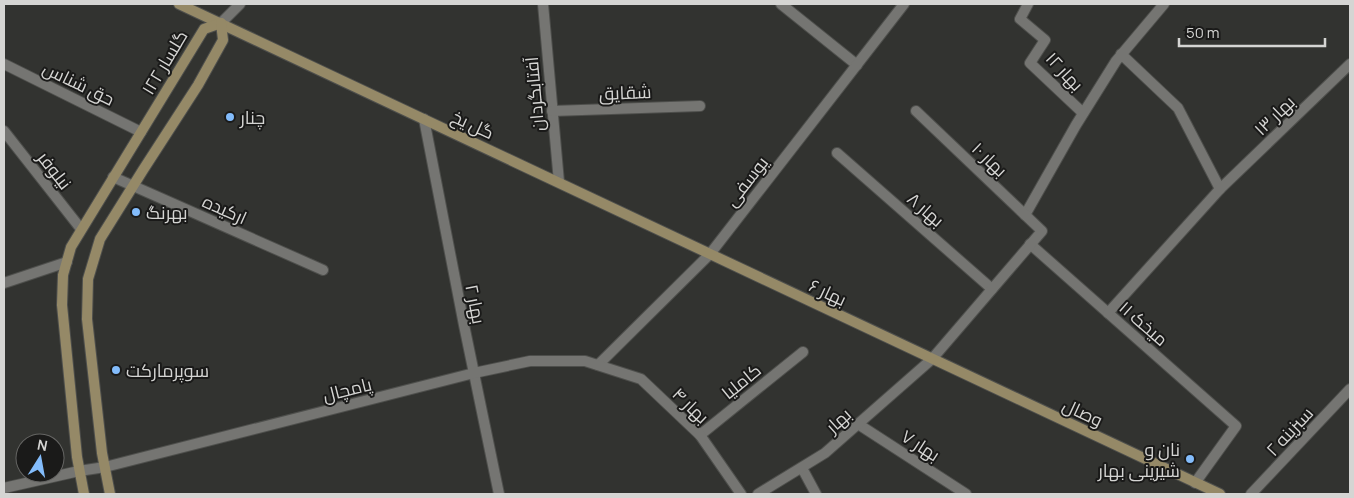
<svg xmlns="http://www.w3.org/2000/svg" width="1354" height="498" viewBox="0 0 1354 498" font-family="Manrope,Cairo,sans-serif">
  <style>
    .lines { fill: none; stroke-linecap: round; stroke-linejoin: round }
    .minor-casing { stroke: #4e4f4c; stroke-width: 12 }
    .secondary-casing { stroke: #4e4f4c; stroke-width: 12 }
    .minor { stroke: #757572; stroke-width: 10 }
    .secondary { stroke: #958967; stroke-width: 10 }
    .poi-dot { fill: #83bcfb; stroke: #1a1a19; stroke-width: 2 }
    .labels { text-anchor: middle; dominant-baseline: central; stroke-width: 4; stroke-linejoin: round; paint-order: stroke }
    .street-label { font-size: 18px; fill: #d5d5d3; stroke: #1a1a19 }
    .poi-label { font-size: 18px; fill: #d5d5d3; stroke: #1a1a19; text-anchor: start }
  </style>
  <rect width="100%" height="100%" fill="#323330"/>
  <g class="lines">
    <g class="minor-casing">
      <g id="minor">
        <path d="M543,4l16,178"/>
        <path d="M781,4l76,61"/>
        <path d="M1028,4l-8,15 25,21 -15,23 53,50"/>
        <path d="M221,23l19,-19"/>
        <path d="M1121,54l57,54 42,81"/>
        <path d="M4,64l137,68"/>
        <path d="M552,111l148,-5"/>
        <path d="M424,119l40,206 35,169"/>
        <path d="M4,131l77,98"/>
        <path d="M837,153l155,136"/>
        <path d="M113,177l210,93"/>
        <path d="M1025,215l51,-90 40,-64 48,-57"/>
        <path d="M1030,244l206,182 -41,57"/>
        <path d="M4,283l63,-21"/>
        <path d="M1108,313l112,-124 130,-125"/>
        <path d="M598,365l112,-111 194,-250"/>
        <path d="M858,424l108,70"/>
        <path d="M700,435l103,-83"/>
        <path d="M802,468l14,26"/>
        <path d="M4,488l75,-17 26,-4 369,-94 56,-12h55l56,18 59,56 41,59"/>
        <path d="M758,494l67,-41 107,-94 110,-128 -126,-120"/>
        <path d="M1251,494l99,-105"/>
      </g>
    </g>
    <g class="secondary-casing">
      <g id="secondary">
        <path d="M179,4l1041,490"/>
        <path d="M84,494l-7,-37 -15,-152 1,-30 8,-28 133,-218 17,-6"/>
        <path d="M110,494l-8,-41 -15,-134 1,-40 12,-40 43,-69 55,-85 25,-45 -2,-17"/>
      </g>
    </g>
    <use href="#minor" class="minor"/>
    <use href="#secondary" class="secondary"/>
  </g>
  <g class="poi-dot">
    <circle cx="230" cy="117" r="5"/>
    <circle cx="136" cy="212" r="5"/>
    <circle cx="116" cy="370" r="5"/>
    <circle cx="1190" cy="459" r="5"/>
  </g>
  <g class="labels">
    <g class="street-label">
      <text transform="translate(164 62) rotate(-59)">گلسار ۱۲۲</text>
      <text transform="translate(1065 71) rotate(47)">بهار ۱۲</text>
      <text transform="translate(79 83) rotate(26)">حق شناس</text>
      <text transform="translate(625 92) rotate(-2)">شقایق</text>
      <text transform="translate(534 94) rotate(-95)">آفتابگردان</text>
      <text transform="translate(1274 115) rotate(-44)">بهار ۱۳</text>
      <text transform="translate(473 124) rotate(25)">گل یخ</text>
      <text transform="translate(990 159) rotate(44)">بهار ۱۰</text>
      <text transform="translate(55 170) rotate(52)">نیلوفر</text>
      <text transform="translate(746 181) rotate(-52)">یوسفی</text>
      <text transform="translate(225 209) rotate(24)">ارکیده</text>
      <text transform="translate(926 209) rotate(41)">بهار ۸</text>
      <text transform="translate(828 292) rotate(25)">بهار ۶</text>
      <text transform="translate(476 304) rotate(79)">بهار ۲</text>
      <text transform="translate(1144 323) rotate(41)">میخک ۱۱</text>
      <text transform="translate(741 381) rotate(-39)">کاملیا</text>
      <text transform="translate(347 389) rotate(-14)">پامچال</text>
      <text transform="translate(691 405) rotate(44)">بهار ۴</text>
      <text transform="translate(1083 412) rotate(25)">وصال</text>
      <text transform="translate(838 420) rotate(-42)">بهار</text>
      <text transform="translate(1289 431) rotate(-47)">سبزینه ۲</text>
      <text transform="translate(921 445) rotate(33)">بهار ۷</text>
    </g>
    <g class="poi-label">
      <text x="240" y="117">چنار</text>
      <text x="146" y="212">بهرنگ</text>
      <text x="126" y="370">سوپرمارکت</text>
      <text x="1180" y="449" text-anchor="end">نان و<tspan x="1180" dy="21">شیرینی بهار</tspan></text>
    </g>
  </g>
  <rect width="1354" height="498" fill="none" stroke="#d5d5d3" stroke-width="10"/>
  <g transform="translate(40 458) rotate(11)"><circle r="24" fill="#1a1a19" stroke="#656563"/>
  <path d="M0-4L9 19L0 12L-9 19Z" fill="#83bcfb"/>
  <text y="-8" font-size="14" font-weight="bold" text-anchor="middle" fill="#d5d5d3">N</text>
  </g>
  <path d="M1179 38v8h146v-8" fill="none" stroke="#d5d5d3" stroke-width="2.5"/>
  <text x="1186" y="38" font-size="15" fill="#d5d5d3" stroke="#1a1a19" stroke-width="4" paint-order="stroke">50 m</text>
</svg>
